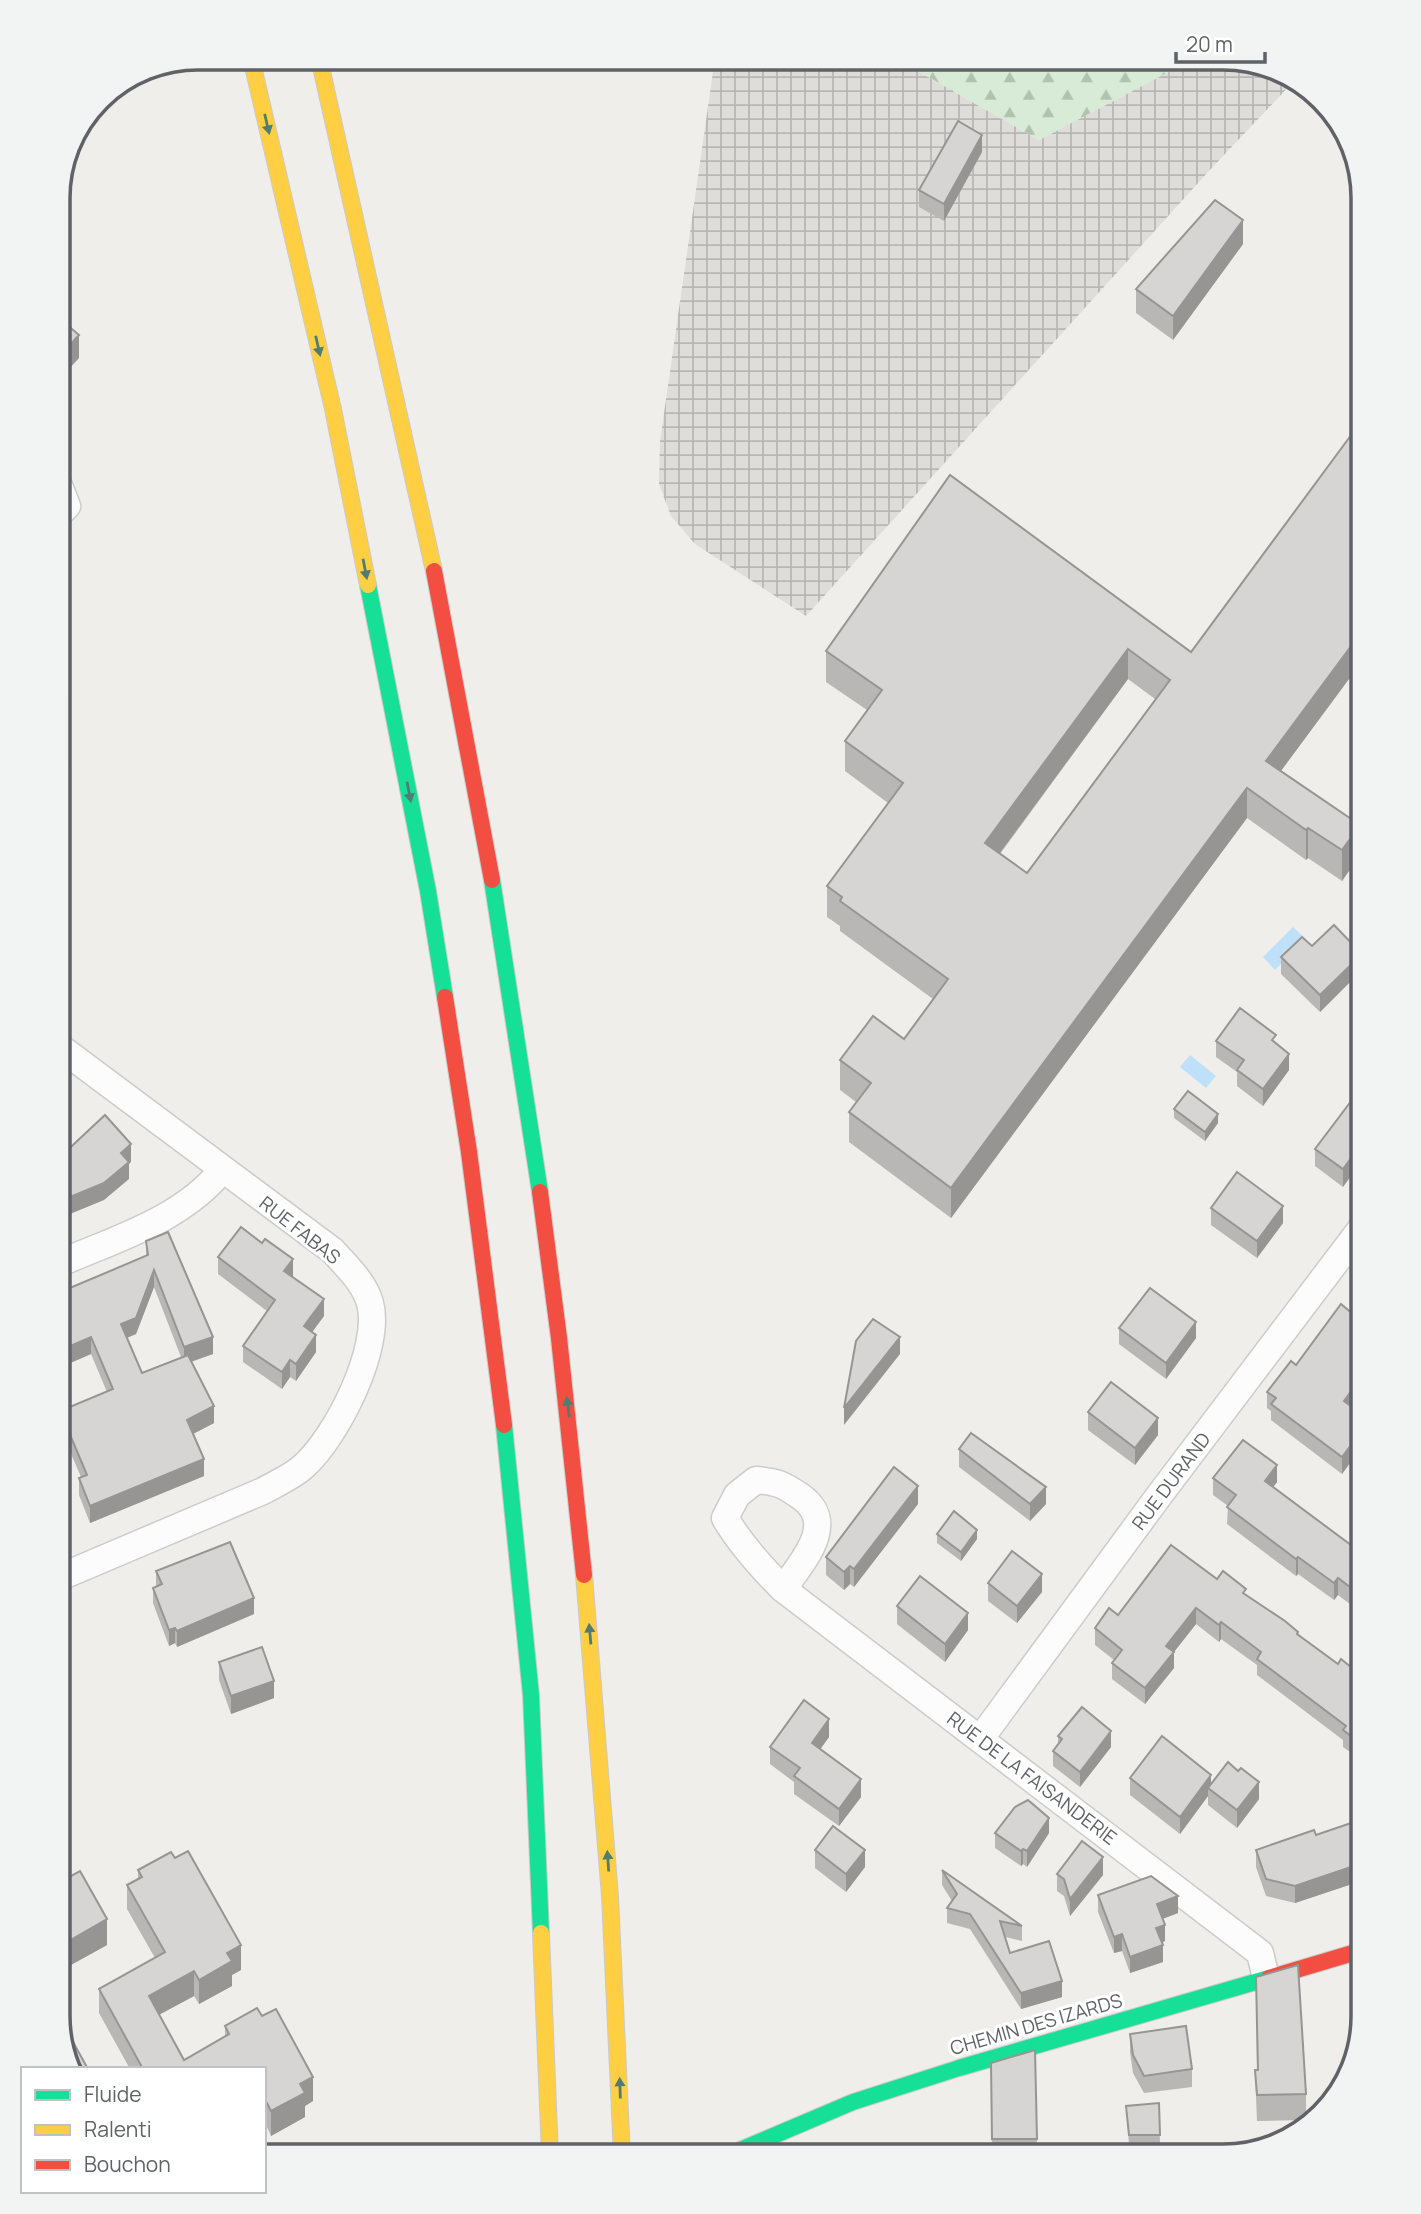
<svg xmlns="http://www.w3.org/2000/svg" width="1421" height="2214" viewBox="0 0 1421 2214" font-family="Manrope,sans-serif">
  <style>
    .industrial { fill: url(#industrial-grid) }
    .grass { fill: url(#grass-tufts) }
    .forest { fill: url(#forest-firs) }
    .water { fill: #bfe0f9 }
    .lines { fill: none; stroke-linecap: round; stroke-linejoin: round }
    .street-casing { stroke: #cbcccc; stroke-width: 29 }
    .fast-casing { stroke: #cacacb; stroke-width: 18 }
    .slow-casing { stroke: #cacacb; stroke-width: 18 }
    .jam-casing { stroke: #cacacb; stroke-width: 18 }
    .street { stroke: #fdfcfc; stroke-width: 26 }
    .fast { stroke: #16e098; stroke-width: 16 }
    .slow { stroke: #ffcf43; stroke-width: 16 }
    .jam { stroke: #f24e42; stroke-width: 16 }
    .wall { fill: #b8b7b5; fill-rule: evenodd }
    .shaded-wall { fill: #969594 }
    .building { fill: #d6d5d3; stroke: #969594; stroke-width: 2; fill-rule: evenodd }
    .oneway { fill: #507c72 }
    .labels { text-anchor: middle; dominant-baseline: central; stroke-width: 6; stroke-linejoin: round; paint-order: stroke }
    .street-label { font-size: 19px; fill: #5f6368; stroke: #fff }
    .rim { fill: none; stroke: #5f6368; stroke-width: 3.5 }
  </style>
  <defs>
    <pattern id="industrial-grid" width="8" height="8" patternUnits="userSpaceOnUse" patternTransform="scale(1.75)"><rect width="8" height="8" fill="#dfddda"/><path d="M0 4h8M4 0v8" fill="none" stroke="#b8b7b5"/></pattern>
    <pattern id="grass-tufts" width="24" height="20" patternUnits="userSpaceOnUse" patternTransform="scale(1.75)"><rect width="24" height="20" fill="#d8ebd6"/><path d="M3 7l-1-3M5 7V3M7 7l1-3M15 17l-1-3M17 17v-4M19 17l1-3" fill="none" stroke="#b2c2b1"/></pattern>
    <pattern id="forest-firs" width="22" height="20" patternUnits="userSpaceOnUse" patternTransform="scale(1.75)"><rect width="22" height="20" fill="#d8ebd6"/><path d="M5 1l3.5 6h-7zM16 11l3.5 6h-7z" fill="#b2c2b1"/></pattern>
  </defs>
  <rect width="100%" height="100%" fill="#efeeea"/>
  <path class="industrial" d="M715,58h180l144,82 156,-82h37l64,21 -88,93 -402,444 -111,-72 -24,-28 -12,-32 1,-43z"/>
  <path class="grass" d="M1363,1971v45l-8,30 -5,-71z"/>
  <path class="forest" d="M895,58h300l-156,82z"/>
  <g class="water">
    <path d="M1293,927l13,12 -31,31 -12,-13z"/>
    <path d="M1190,1055l26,21 -10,12 -26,-21z"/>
  </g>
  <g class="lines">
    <g class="street-casing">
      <g id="street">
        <path d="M58,515l9,-9 -9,-23"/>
        <path d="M58,1264c57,-25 124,-44 164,-94"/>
        <path d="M58,1578l205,-87c14,-8 29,-14 41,-25 33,-30 78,-119 66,-163 -6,-21 -23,-36 -37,-52l-275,-205"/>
        <path d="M783,1589c19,-27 56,-66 17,-93 -18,-12 -22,-14 -44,-16l-19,15 -12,23c16,27 36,49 58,71l477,364 6,25"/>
        <path d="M981,1738l177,-241 205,-271"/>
      </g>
    </g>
    <g class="fast-casing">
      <g id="fast">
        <path d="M368,585l60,306 17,106"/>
        <path d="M492,880l48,312"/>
        <path d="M504,1425l27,270 10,238"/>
        <path d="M726,2156l127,-54 106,-34 310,-90"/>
      </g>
    </g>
    <g class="slow-casing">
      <g id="slow">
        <path d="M251,58l82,351 35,176"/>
        <path d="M319,58l115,513"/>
        <path d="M584,1575l26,321 12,260"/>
        <path d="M541,1933l9,223"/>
      </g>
    </g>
    <g class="jam-casing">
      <g id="jam">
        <path d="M434,571l58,309"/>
        <path d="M445,997l24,155 35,273"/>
        <path d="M540,1192l19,146 25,237"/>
        <path d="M1269,1978l94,-28"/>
      </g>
    </g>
    <use href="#street" class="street"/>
    <use href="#fast" class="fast"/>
    <use href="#slow" class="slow"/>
    <use href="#jam" class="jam"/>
  </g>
  <g class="wall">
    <path d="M982,152l-38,69 -25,-14v-17z"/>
    <path d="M1243,244l-70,96 -37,-27v-24z"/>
    <path d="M1363,419v241l-82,111 79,84 -18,26 -34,-23 -2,2 -59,-42 -296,400 -102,-76v-30l7,-10 -16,-12v-30l64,-21 29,-40 -93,-68v-5l-13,-9v-31l61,-83 -43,-32v-30l22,-31 -41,-28v-31l124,-176 241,177zM1128,679l27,20 -128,174 -27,-19z"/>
    <path d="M1312,946l50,24 -42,42 -39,-38v-17z"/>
    <path d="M1216,1041l60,2 13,27 -26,36 -26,-20v-14l-21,-15z"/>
    <path d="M1358,1092l-15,95 -28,-21v-17z"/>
    <path d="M1174,1109l44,14 -13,18 -31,-23z"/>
    <path d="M1211,1208l72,15 -26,35 -46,-33z"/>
    <path d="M146,1241l67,113 -22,8 23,61 -21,11 11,42 -114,47 -11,-28v-17l2,-1 -21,-49v-17l47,-19 -16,-38 -23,10 -10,-3v-68l88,-37zM154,1287l27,70 -39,16 -15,-35 9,-4z"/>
    <path d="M218,1257l75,19h-1l32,40 -12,16 4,20 -20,29 -6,-4 -8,12 -39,-27v-16l24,-35 -49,-37z"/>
    <path d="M1363,1304v87l-11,16 11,8v30l-21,29 -71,-54v-9l-4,-3v-16l29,-27 58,-50z"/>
    <path d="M1119,1328l77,10 -30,41 -47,-35z"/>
    <path d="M1088,1412l70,23 -23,30 -47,-35z"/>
    <path d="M959,1449l87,55 -16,17 -71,-54z"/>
    <path d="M1213,1478l64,4 -4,5 90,67v60l-25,-19 -4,5 -36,-26 -2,2 -69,-52 1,-18 -15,-11z"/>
    <path d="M918,1504l-64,83 -4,-3 -6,6 -18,-15v-18z"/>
    <path d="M937,1534l40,5 -16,22 -24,-18z"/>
    <path d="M156,1571l98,43 -77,33 -2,-4 -6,3 -16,-43v-15l3,-1z"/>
    <path d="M1217,1579l29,16 92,69 25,13v84l-20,-14v-7l-86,-65v-10l-36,-26 -2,3 -23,-18 -22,28v16l-29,36 -33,-25v-16l2,-3 -19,-15v-17l23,-13z"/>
    <path d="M988,1583l54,9 -25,31 -29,-22z"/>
    <path d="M897,1606l71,24 -23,32 -48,-38z"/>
    <path d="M219,1662l55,36 -43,16 -12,-34z"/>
    <path d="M1058,1736l53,11 -31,40 -27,-21v-15l5,-7z"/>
    <path d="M829,1737l-9,12 41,48 -22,29 -45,-32v-12l-24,-18v-17z"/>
    <path d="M1238,1771l21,28 -22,29 -29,-23v-9l-28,38 -50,-39v-17l81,6z"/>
    <path d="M1363,1819v71l-8,3v-10l-60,20 -29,-7 -10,-29v-17l60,-15z"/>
    <path d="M995,1833h54l-22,34 -4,-3 -2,2 -26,-18z"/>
    <path d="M815,1850l50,17 -19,25 -31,-24z"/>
    <path d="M138,1870l103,100 -9,5v11l-33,18 -5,-8 -35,19 25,45 41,-23v-11l88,75 -8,5v11l-34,19 -4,-9 -3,-58h-134l-31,-56v-24l56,-31 -28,-49v-24l11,-6z"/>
    <path d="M942,1870l80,56v15l-17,-4 5,16 52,44 -41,12 -51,-80 -23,-6v-15l5,-7 -10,-16z"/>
    <path d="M1057,1874l46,1 -33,41 -6,-20 -7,-5z"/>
    <path d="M58,1883l49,62 -47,26 -2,-4z"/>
    <path d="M1098,1895l80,18 -16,6 3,22 -3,2 1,19 -33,11 -8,-22 -8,2 -16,-41z"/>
    <path d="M1256,1977l50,117v26l-49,1 -2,-51h2z"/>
    <path d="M1130,2034l62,35v18l-48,6 -11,-20 -3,-21z"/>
    <path d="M991,2063l46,76v17h-45z"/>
    <path d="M1159,2103l1,41h-31l-3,-38z"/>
  </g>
  <g class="shaded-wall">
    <path d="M982,135v17l-38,69v-17z"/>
    <path d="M1243,220v24l-70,96v-24z"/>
    <path d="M79,335v23l-21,23v-23z"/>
    <path d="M1363,630v30l-97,131v-30z"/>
    <path d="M1128,649v30l-143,194v-30z"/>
    <path d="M1247,788v30l-296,400v-30z"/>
    <path d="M1360,825v30l-18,26v-31z"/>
    <path d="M1308,828v30l-2,2v-30z"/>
    <path d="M1362,954v16l-42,42v-17z"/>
    <path d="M1289,1054v16l-26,36v-17z"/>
    <path d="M68,1088v17l-10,14v-17z"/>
    <path d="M1218,1114v9l-13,18v-9z"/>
    <path d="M1363,1142v18l-20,27v-18z"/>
    <path d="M131,1144v18l-2,2v15l-25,21 -46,19v-17z"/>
    <path d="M1283,1206v17l-26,35v-17z"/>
    <path d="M293,1259v17l-9,11v-16z"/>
    <path d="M154,1270v17l-18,47 -15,6v-16z"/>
    <path d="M324,1299v17l-20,27v-17z"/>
    <path d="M1196,1322v16l-30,41v-16z"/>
    <path d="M316,1335v17l-20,29v-17z"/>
    <path d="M91,1337v17l-23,10v-17z"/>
    <path d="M213,1337v17l-29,10v-17z"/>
    <path d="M900,1337v17l-56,71v-17z"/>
    <path d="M290,1360v17l-8,12v-17z"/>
    <path d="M1363,1375v16l-19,27v-17z"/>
    <path d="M214,1406v17l-27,14v-17z"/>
    <path d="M1158,1418v17l-23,30v-17z"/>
    <path d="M1363,1429v16l-21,29v-17z"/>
    <path d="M204,1459v17l-114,47v-17z"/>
    <path d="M1277,1465v17l-12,16v-17z"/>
    <path d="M918,1486v18l-64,83v-18z"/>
    <path d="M1046,1487v17l-16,17v-17z"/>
    <path d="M977,1530v9l-16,22v-9z"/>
    <path d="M1298,1557v17l-2,2v-17z"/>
    <path d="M850,1566v18l-6,6v-18z"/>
    <path d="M1042,1574v18l-25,31v-17z"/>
    <path d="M1338,1578v17l-4,5v-17z"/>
    <path d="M254,1598v16l-77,33v-16z"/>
    <path d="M1196,1608v16l-30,38v-16z"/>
    <path d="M968,1613v17l-23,32v-18z"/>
    <path d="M1221,1622v17l-2,3v-17z"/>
    <path d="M175,1628v15l-6,3v-16z"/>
    <path d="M1174,1652v16l-29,36v-16z"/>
    <path d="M274,1681v17l-43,16v-18z"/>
    <path d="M829,1719v18l-17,24v-18z"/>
    <path d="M1111,1731v16l-31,40v-15z"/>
    <path d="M1211,1775v15l-3,-2v8l-28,38v-17z"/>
    <path d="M861,1779v18l-22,29v-17z"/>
    <path d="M1259,1782v17l-22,29v-18z"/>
    <path d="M1049,1818v15l-22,34v-16z"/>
    <path d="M1023,1849v15l-2,2v-15z"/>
    <path d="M865,1850v17l-19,25v-18z"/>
    <path d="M1103,1857v18l-33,41v-17z"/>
    <path d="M1360,1864l3,9v17l-8,3v-10l-60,20v-17z"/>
    <path d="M1178,1896v17l-21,8v-17z"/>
    <path d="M107,1919v26l-47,26v-25z"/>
    <path d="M1165,1925v16l-9,4v-17z"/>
    <path d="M1122,1934v17l-8,2v-16z"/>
    <path d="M241,1945v25l-9,5v11l-33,18v-24l28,-27z"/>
    <path d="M1163,1945v17l-33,11v-16z"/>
    <path d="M194,1971v25l-45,24v-24z"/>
    <path d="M1062,1981v16l-41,12v-16z"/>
    <path d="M313,2077v24l-8,5v11l-34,19v-25l29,-27z"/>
    <path d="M267,2103v24l-3,1v-24z"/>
  </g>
  <g class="building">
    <path d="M958,121l24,14 -38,69 -25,-14z"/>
    <path d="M1215,200l28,20 -70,96 -37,-27z"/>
    <path d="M58,317l21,18 -21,23z"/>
    <path d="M1363,419v211l-97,131 94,64 -18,25 -34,-22 -2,2 -59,-42 -296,400 -102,-76 22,-29 -31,-23 33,-44 31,23 44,-60 -108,-78 2,-4 -15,-11 76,-103 -58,-42 37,-51 -56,-39 124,-176 241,177zM1128,649l42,31 -143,193 -42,-30z"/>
    <path d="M1334,925l28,29 -42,41 -39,-38 21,-20 10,9z"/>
    <path d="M1240,1008l36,27 -4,5 17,14 -26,35 -26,-19 7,-10 -28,-19z"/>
    <path d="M58,1080l10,8 -10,14z"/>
    <path d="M1188,1091l30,23 -13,18 -31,-23z"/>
    <path d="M1358,1092l5,3v47l-20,27 -28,-20z"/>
    <path d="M105,1115l26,29 -10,9 8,9 -25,21 -46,19v-43z"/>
    <path d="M1237,1172l46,34 -26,35 -46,-33z"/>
    <path d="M241,1227l21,16 3,-4 28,20 -9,12 40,28 -20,27 12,9 -20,29 -6,-4 -8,12 -39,-26 32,-46 -57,-43z"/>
    <path d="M168,1232l45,105 -29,10 -30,-77 -18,48 -15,6 21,49 46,-18 26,51 -27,14 17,39 -114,47 -11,-28 8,-3 -27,-64 53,-22 -22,-52 -23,10 -10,-3v-51l90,-38 -2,-14z"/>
    <path d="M1150,1288l46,34 -30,41 -47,-35z"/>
    <path d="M1341,1304l13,11 9,-11v71l-19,26 19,14v14l-21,28 -71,-53 5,-6 -9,-6 24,-31 5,4z"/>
    <path d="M873,1319l27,18 -56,71 12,-67z"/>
    <path d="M1111,1382l47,36 -23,30 -47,-36z"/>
    <path d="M971,1433l75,54 -16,17 -71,-55z"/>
    <path d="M1243,1440l34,25 -12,16 98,73v43l-25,-19 -4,5 -36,-26 -2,2 -69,-52 9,-12 -23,-17z"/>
    <path d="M894,1467l24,19 -64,83 -4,-3 -6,6 -18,-15z"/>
    <path d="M954,1511l23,19 -16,22 -24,-18z"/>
    <path d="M230,1542l24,56 -77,33 -2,-3 -6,2 -16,-42 9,-4 -6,-13z"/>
    <path d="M1171,1545l46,34 6,-8 23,18 -3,4 42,28 13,11 -1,2 41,30 3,-5 22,18v3l-4,5 4,3v57l-20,-15 3,-4 -89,-67 4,-7 -40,-30 -2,3 -23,-17 -30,38 8,6 -29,36 -33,-25 10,-13 -27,-22 14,-20 9,7z"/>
    <path d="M1012,1551l30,23 -25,32 -29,-23z"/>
    <path d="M920,1576l48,37 -23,31 -48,-38z"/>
    <path d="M262,1647l12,34 -43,15 -12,-34z"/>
    <path d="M804,1700l25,19 -17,24 49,36 -22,30 -45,-33 6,-8 -30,-21z"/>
    <path d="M1082,1707l29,24 -31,41 -27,-21 9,-12 -4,-3z"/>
    <path d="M1162,1736l49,39 -31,42 -50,-39z"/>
    <path d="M1228,1762l10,9 3,-3 18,14 -22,28 -29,-22z"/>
    <path d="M1028,1800l21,18 -22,33 -4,-2 -2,2 -26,-18 20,-26z"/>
    <path d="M1363,1819v54l-8,3 5,-12 -65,22 -29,-7 -10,-29 58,-20 2,5z"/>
    <path d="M833,1826l32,24 -19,24 -31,-24z"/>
    <path d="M1082,1841l21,16 -33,42 -6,-20 -7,-5z"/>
    <path d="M188,1851l53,94 -14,8 5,8 -33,19 -5,-9 -45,25 35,64 45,-26 -4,-8 32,-18 5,8 14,-7 37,68 -13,7 5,9 -34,18 -4,-8 -3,1v-35h-121l-44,-80 66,-37 -38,-67 15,-8 -4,-7 33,-18 4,6z"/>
    <path d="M942,1870l80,56 -22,-5 10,32 39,-12 13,40 -41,12 -51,-79 -23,-6 10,-14z"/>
    <path d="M80,1871l27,48 -47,27 -2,-4v-51l1,-1 -1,-7z"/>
    <path d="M1151,1876l27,20 -21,8 8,21 -9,3 7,17 -33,12 -8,-23 -8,3 -16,-42z"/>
    <path d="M1298,1965l8,129 -49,1 -2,-25h3l-2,-93z"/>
    <path d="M59,2022l1,2 2,-2 26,47h-18z"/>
    <path d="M1186,2026l6,43 -48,7 -11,-21 -3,-21z"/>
    <path d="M1035,2050l2,89h-45l-1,-76z"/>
    <path d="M1159,2103l1,32h-31l-3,-29z"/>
  </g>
  <defs><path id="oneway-solid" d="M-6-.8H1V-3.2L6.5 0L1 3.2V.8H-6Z" transform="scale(1.75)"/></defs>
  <g class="oneway">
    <use href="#oneway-solid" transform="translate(267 124) rotate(77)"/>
    <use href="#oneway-solid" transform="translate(318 346) rotate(77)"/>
    <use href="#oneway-solid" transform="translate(365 569) rotate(79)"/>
    <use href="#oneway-solid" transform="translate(409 792) rotate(79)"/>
    <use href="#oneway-solid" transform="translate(568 1407) rotate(-97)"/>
    <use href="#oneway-solid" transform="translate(590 1634) rotate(-95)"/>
    <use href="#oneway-solid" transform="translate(608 1861) rotate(-94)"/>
    <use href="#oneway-solid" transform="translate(620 2088) rotate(-92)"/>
  </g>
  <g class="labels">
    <g class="street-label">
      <text transform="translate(300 1230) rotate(38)">RUE FABAS</text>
      <text transform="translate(1171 1481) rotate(-53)">RUE DURAND</text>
      <text transform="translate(1032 1778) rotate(37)">RUE DE LA FAISANDERIE</text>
      <text transform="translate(1036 2024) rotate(-16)">CHEMIN DES IZARDS</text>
    </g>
  </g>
  <path d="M0 0H1421V2214H0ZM198 70H1223A128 128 0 0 1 1351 198V2016A128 128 0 0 1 1223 2144H198A128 128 0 0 1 70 2016V198A128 128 0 0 1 198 70Z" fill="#f2f3f3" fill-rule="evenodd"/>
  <path class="rim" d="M198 70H1223A128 128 0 0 1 1351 198V2016A128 128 0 0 1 1223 2144H198A128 128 0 0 1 70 2016V198A128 128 0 0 1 198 70Z"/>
  <rect x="21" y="2067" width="245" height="126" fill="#ffffff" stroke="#bfc1c3" stroke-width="2"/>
  <rect x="35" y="2090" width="35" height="10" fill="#16e098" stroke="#bfc1c3" stroke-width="2"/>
  <text x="84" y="2102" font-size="21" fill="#5f6368">Fluide</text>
  <rect x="35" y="2125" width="35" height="10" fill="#ffcf43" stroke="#bfc1c3" stroke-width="2"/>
  <text x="84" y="2137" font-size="21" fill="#5f6368">Ralenti</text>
  <rect x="35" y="2160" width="35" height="10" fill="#f24e42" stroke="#bfc1c3" stroke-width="2"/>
  <text x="84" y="2172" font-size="21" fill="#5f6368">Bouchon</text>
  <path d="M1176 52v10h89v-10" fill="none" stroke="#5f6368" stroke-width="3.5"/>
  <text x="1186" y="52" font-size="21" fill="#5f6368" stroke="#ffffff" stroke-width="5" paint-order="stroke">20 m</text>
</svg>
